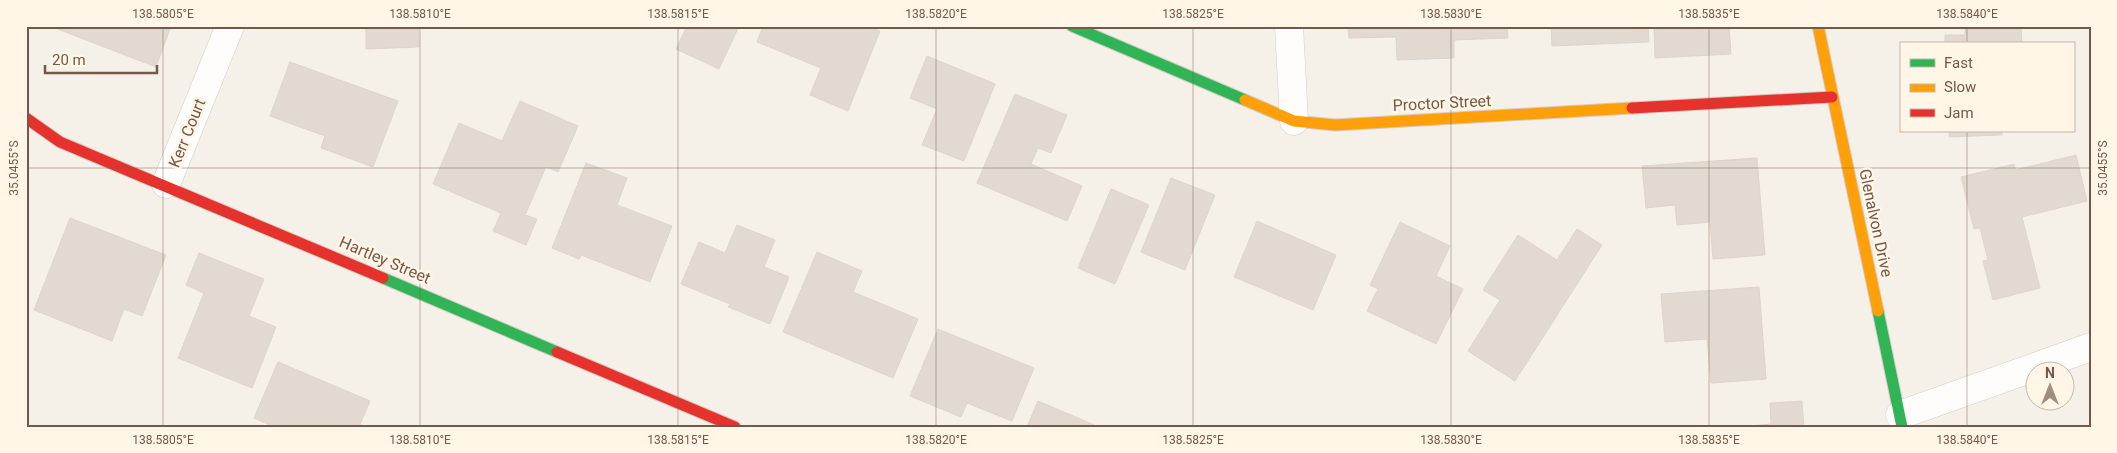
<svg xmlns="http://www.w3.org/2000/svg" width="2117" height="453" viewBox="0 0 2117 453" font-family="Roboto,sans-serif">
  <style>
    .building { fill: #e2d9d0; stroke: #dfd4cb }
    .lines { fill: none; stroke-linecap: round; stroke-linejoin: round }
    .street-casing { stroke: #d4cdc5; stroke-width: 29 }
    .fast-casing { stroke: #d5cdc4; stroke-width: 13 }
    .slow-casing { stroke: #d5cdc4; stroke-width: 13 }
    .jam-casing { stroke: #d5cdc4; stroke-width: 13 }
    .street { stroke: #fefdfc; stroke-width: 28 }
    .fast { stroke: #30b455; stroke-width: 11 }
    .slow { stroke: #ff9f0a; stroke-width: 11 }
    .jam { stroke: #e5322d; stroke-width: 11 }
    .ticks { fill: none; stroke: #745849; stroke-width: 1; stroke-opacity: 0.45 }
    .labels { text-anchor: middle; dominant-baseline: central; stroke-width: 5; stroke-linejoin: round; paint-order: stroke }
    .street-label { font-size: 16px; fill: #745849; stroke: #fff6e8 }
    .neatline { fill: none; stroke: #745849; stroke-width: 2 }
    .ticks-label { font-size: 12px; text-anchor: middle; fill: #745849 }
  </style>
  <rect width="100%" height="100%" fill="#f6f1e8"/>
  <g class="building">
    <path d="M50,26h121l-15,41z"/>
    <path d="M366,26h52l1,21 -53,2z"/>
    <path d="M687,26h52l-20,43 -43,-20z"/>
    <path d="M763,26h105l12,5 -32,80 -38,-16 11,-27 -64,-26z"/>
    <path d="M1348,26h159l1,12 -54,2v18l-57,2 -1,-23 -47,1z"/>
    <path d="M1551,26h97l1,16 -97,4z"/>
    <path d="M1654,26h75l2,28 -76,4z"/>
    <path d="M2021,26l1,18h-77v-9h20v-8z"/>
    <path d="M927,56l68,28 -31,77 -42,-16 15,-36 -27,-11z"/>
    <path d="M290,62l108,39 -25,66 -52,-19 4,-12 -55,-20z"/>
    <path d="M1015,94l52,21 -16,38 -13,-5 -7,16 51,22 -15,35 -90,-38z"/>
    <path d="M520,101l58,25 -20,46 -12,-5 -21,48 12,4 -11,26 -33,-14 8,-18 -68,-29 26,-61 43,18z"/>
    <path d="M1949,131h53v4l-53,2z"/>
    <path d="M2076,155l11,46 -65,16 18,71 -47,12 -10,-39 5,-1 -8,-32 -6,1 -13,-52 53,-13 1,6z"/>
    <path d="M1757,158l8,97 -52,4 -3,-37 -33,3 -2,-20 -29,3 -4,-42z"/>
    <path d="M586,163l41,15 -10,27 55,21 -22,56 -69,-27 -2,4 -27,-11z"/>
    <path d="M1171,178l44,17 -30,75 -44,-18z"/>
    <path d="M1111,189l38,16 -34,79 -37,-16z"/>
    <path d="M70,218l96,37 -24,61 -18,-7 -12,32 -78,-31z"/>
    <path d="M1257,221l79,34 -23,55 -79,-33z"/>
    <path d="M1400,222l50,24 -14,30 27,13 -27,55 -69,-33 11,-22 -8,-4z"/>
    <path d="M737,225l38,15 -11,27 25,10 -19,47 -42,-17 2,-3 -49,-20 18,-42 26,11z"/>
    <path d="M1577,229l25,16 -87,136 -47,-30 32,-51 -17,-10 35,-55 39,25z"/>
    <path d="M817,252l45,19 -9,21 65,27 -25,59 -110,-46z"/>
    <path d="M199,253l65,26 -15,37 27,11 -24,61 -74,-30 26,-65 -18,-8z"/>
    <path d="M1759,287l7,92 -55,4 -4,-44 -42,3 -4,-48z"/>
    <path d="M938,329l96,39 -22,53 -45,-18 -6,14 -51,-21z"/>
    <path d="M278,362l92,39 -11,26h-85l-20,-9z"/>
    <path d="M1038,401l61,26h-72z"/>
    <path d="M1802,401l2,26h-64l31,-3 -1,-21z"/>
  </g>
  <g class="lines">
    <g class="street-casing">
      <g id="street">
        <path d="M1289,26l5,95"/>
        <path d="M166,184l64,-158"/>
        <path d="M1900,415l191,-68"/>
      </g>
    </g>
    <g class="fast-casing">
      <g id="fast">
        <path d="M1072,26l173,74"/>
        <path d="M383,278l174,74"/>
        <path d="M1878,311l24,116"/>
      </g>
    </g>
    <g class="slow-casing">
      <g id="slow">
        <path d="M1818,26l60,285"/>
        <path d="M1245,100l49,21 41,4 297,-17"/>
      </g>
    </g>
    <g class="jam-casing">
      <g id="jam">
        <path d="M1632,108l200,-11"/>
        <path d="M26,118l34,24 323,136"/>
        <path d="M557,352l178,75"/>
      </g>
    </g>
    <use href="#street" class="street"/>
    <use href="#fast" class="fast"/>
    <use href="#slow" class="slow"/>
    <use href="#jam" class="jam"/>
  </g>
  <path class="ticks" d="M163,26v401M420,26v401M678,26v401M936,26v401M1193,26v401M1451,26v401M1709,26v401M1967,26v18M1967,131v296M26,168h2065"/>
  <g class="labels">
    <g class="street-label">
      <text transform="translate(1442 103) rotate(-3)">Proctor Street</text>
      <text transform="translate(187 133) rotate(-68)">Kerr Court</text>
      <text transform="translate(1876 223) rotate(78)">Glenalvon Drive</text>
      <text transform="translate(385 260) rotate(23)">Hartley Street</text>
    </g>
  </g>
  <rect width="2117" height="453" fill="none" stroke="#fff6e8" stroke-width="55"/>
  <rect x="1900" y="42" width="175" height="90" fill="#fff6e8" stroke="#c7b7a8"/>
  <rect x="1910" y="59" width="25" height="8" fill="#30b455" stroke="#c7b7a8"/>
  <text x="1944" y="68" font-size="15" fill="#745849">Fast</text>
  <rect x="1910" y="84" width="25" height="8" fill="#ff9f0a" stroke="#c7b7a8"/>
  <text x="1944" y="92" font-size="15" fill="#745849">Slow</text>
  <rect x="1910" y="109" width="25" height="8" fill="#e5322d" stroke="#c7b7a8"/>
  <text x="1944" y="118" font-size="15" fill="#745849">Jam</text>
  <g transform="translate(2050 386)"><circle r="24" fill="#fff6e8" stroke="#c7b7a8"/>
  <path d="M0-4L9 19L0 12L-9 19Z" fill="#a28e81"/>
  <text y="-8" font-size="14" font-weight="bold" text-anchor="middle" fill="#745849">N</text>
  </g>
  <path d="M45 65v8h112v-8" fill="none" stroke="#745849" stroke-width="2.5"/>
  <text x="52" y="65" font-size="15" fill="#745849" stroke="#fff6e8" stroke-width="4" paint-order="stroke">20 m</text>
  <rect x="28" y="28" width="2062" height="398" class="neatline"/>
  <g class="ticks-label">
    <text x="163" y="18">138.5805°E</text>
    <text x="420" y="18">138.5810°E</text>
    <text x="678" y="18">138.5815°E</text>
    <text x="936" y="18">138.5820°E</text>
    <text x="1193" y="18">138.5825°E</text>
    <text x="1451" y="18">138.5830°E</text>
    <text x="1709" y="18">138.5835°E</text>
    <text x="1967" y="18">138.5840°E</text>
    <text transform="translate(14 168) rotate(-90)" y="4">35.0455°S</text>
    <text transform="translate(2103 168) rotate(-90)" y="4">35.0455°S</text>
    <text x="163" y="444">138.5805°E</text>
    <text x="420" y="444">138.5810°E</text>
    <text x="678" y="444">138.5815°E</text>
    <text x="936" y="444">138.5820°E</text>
    <text x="1193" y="444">138.5825°E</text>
    <text x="1451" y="444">138.5830°E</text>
    <text x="1709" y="444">138.5835°E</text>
    <text x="1967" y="444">138.5840°E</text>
  </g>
</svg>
